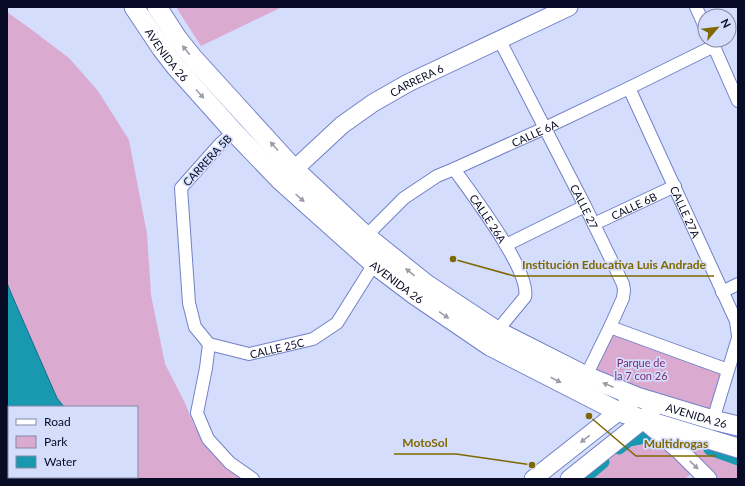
<svg xmlns="http://www.w3.org/2000/svg" width="745" height="486" viewBox="0 0 745 486" font-family="Lato,sans-serif">
  <style>
    .green { fill: #daaad0 }
    .water { fill: #1999b0; stroke: #146e86 }
    .lines { fill: none; stroke-linecap: round; stroke-linejoin: round }
    .canal { stroke: #1999b0; stroke-width: 13 }
    .street-casing { stroke: #7281c7; stroke-width: 14 }
    .secondary-casing { stroke: #7281c7; stroke-width: 19 }
    .primary-casing { stroke: #7281c7; stroke-width: 21 }
    .street { stroke: #fff; stroke-width: 12 }
    .secondary { stroke: #fff; stroke-width: 17 }
    .primary { stroke: #fff; stroke-width: 19 }
    .oneway { fill: #9c9da8 }
    .labels { text-anchor: middle; dominant-baseline: central; stroke-width: 3.5; stroke-linejoin: round; paint-order: stroke }
    .street-label { font-size: 11px; fill: #080b25; stroke: #d4ddfc }
    .park-label { font-size: 11px; fill: #7a2d6f; stroke: #d4ddfc }
    .leader { fill: none; stroke: #7f6800; stroke-width: 1.5 }
    .callout-dot { fill: #7f6800; stroke: #d4ddfc; stroke-width: 1.5 }
    .callout-label { font-size: 12px; text-anchor: middle; font-weight: bold; fill: #7f6800; stroke: #d4ddfc; stroke-width: 3.5; stroke-linejoin: round; paint-order: stroke }
  </style>
  <rect width="100%" height="100%" fill="#d4ddfc"/>
  <g class="green">
    <path d="M176,7h106l-81,39z"/>
    <path d="M7,12l21,15 41,31 29,33 31,49 18,94 4,61 14,69 19,37 10,24 20,29 32,25h-130l-2,-2h23v-70h-73l-7,-9 -46,-105 -4,-10z"/>
    <path d="M610,327l118,43 -15,50 -127,-44z"/>
    <path d="M643,420l37,31 9,-17 49,14v31h-30l-11,-11 -12,11h-116z"/>
  </g>
  <g class="water">
    <path d="M7,283l4,10 46,105 7,9h-55v61l-2,-2z"/>
    <path d="M16,477h98l2,2h-99z"/>
  </g>
  <g class="lines">
    <g class="canal">
      <path d="M619,448l10,-8 31,-6 6,2"/>
      <path d="M710,449l28,10"/>
      <path d="M583,479l20,-17"/>
    </g>
    <g class="street-casing">
      <g id="street">
        <path d="M696,7l9,20"/>
        <path id="s1" d="M499,39l86,167 38,78 1,6 -1,8 -13,29 -24,49"/>
        <path d="M711,40l27,61"/>
        <path id="s2" d="M629,88l107,233 2,15"/>
        <path id="s3" d="M234,132l-13,11 -40,45 8,115 6,24 14,17 40,10 64,-15 24,-16 37,-59"/>
        <path id="s4" d="M454,169c17,24 77,102 71,128l-28,34"/>
        <path id="s5" d="M594,224l81,-38"/>
        <path id="s6" d="M366,236l38,-38 33,-22 17,-7 91,-41 84,-40 85,-42"/>
        <path d="M506,245l79,-39"/>
        <path d="M722,292l16,-8"/>
        <path d="M610,327l118,43"/>
        <path d="M209,344l-3,24 -9,45 11,26 22,24 23,16"/>
        <path d="M713,420l25,-82"/>
      </g>
    </g>
    <g class="secondary-casing">
      <g id="secondary">
        <path id="s7" d="M285,178l57,-53 31,-22 35,-20 161,-76"/>
        <path d="M643,420l37,31 28,28"/>
        <path d="M533,479l104,-82"/>
        <path d="M569,479l74,-59 9,-10"/>
      </g>
    </g>
    <g class="primary-casing">
      <g id="primary">
        <path id="s8" d="M134,7l28,42 14,18 58,65 47,49 93,83 41,31 75,51 129,66 119,36"/>
        <path id="s9" d="M157,7l20,31 16,20 101,111 72,67 60,48 71,47 89,45 51,21 76,23 25,6"/>
      </g>
    </g>
    <use href="#street" class="street"/>
    <use href="#secondary" class="secondary"/>
    <use href="#primary" class="primary"/>
  </g>
  <defs><path id="oneway-solid" d="M-6-.8H1V-3.2L6.5 0L1 3.2V.8H-6Z"/></defs>
  <g class="oneway">
    <use href="#oneway-solid" transform="translate(186 50) rotate(-129)"/>
    <use href="#oneway-solid" transform="translate(200 94) rotate(48)"/>
    <use href="#oneway-solid" transform="translate(274 146) rotate(-132)"/>
    <use href="#oneway-solid" transform="translate(300 198) rotate(42)"/>
    <use href="#oneway-solid" transform="translate(410 272) rotate(-141)"/>
    <use href="#oneway-solid" transform="translate(444 315) rotate(34)"/>
    <use href="#oneway-solid" transform="translate(556 380) rotate(27)"/>
    <use href="#oneway-solid" transform="translate(608 385) rotate(-157)"/>
    <use href="#oneway-solid" transform="translate(585 439) rotate(142)"/>
    <use href="#oneway-solid" transform="translate(694 465) rotate(44)"/>
  </g>
  <g class="labels">
    <g class="street-label">
      <text stroke="none"><textPath href="#s8" startOffset="58">AVENIDA 26</textPath></text>
      <text stroke="none"><textPath href="#s7" startOffset="165">CARRERA 6</textPath></text>
      <text stroke="none"><textPath href="#s6" startOffset="200">CALLE 6A</textPath></text>
      <text transform="translate(207 160) rotate(-47)">CARRERA 5B</text>
      <text stroke="none"><textPath href="#s5" startOffset="44">CALLE 6B</textPath></text>
      <text stroke="none"><textPath href="#s1" startOffset="188">CALLE 27</textPath></text>
      <text stroke="none"><textPath href="#s2" startOffset="136">CALLE 27A</textPath></text>
      <text stroke="none"><textPath href="#s4" startOffset="60">CALLE 26A</textPath></text>
      <text stroke="none"><textPath href="#s8" startOffset="382">AVENIDA 26</textPath></text>
      <text stroke="none"><textPath href="#s3" startOffset="309">CALLE 25C</textPath></text>
      <text stroke="none"><textPath href="#s9" startOffset="690">AVENIDA 26</textPath></text>
    </g>
    <g class="park-label">
      <text x="641" y="362">Parque de<tspan x="641" dy="13">la 7 con 26</tspan></text>
    </g>
  </g>
  <path class="leader" d="M453 259L514 276H714M532 465L456 454H394M589 416L636 456H716"/>
  <g class="callout-dot">
    <circle cx="453" cy="259" r="4"/>
    <circle cx="532" cy="465" r="4"/>
    <circle cx="589" cy="416" r="4"/>
  </g>
  <g class="callout-label">
    <text x="614" y="269">Institución Educativa Luis Andrade</text>
    <text x="425" y="447">MotoSol</text>
    <text x="676" y="448">Multidrogas</text>
  </g>
  <rect width="745" height="486" fill="none" stroke="#080b25" stroke-width="16"/>
  <rect x="8" y="406" width="130" height="72" fill="#d4ddfc" stroke="#8289a6"/>
  <rect x="16" y="419" width="20" height="6" fill="#ffffff" stroke="#8289a6"/>
  <text x="44" y="426" font-size="12" fill="#080b25">Road</text>
  <rect x="16" y="436" width="20" height="12" fill="#daaad0" stroke="#8289a6"/>
  <text x="44" y="446" font-size="12" fill="#080b25">Park</text>
  <rect x="16" y="456" width="20" height="12" fill="#1999b0" stroke="#8289a6"/>
  <text x="44" y="466" font-size="12" fill="#080b25">Water</text>
  <g transform="translate(717 28) rotate(62)"><circle r="19" fill="#d4ddfc" stroke="#8289a6"/>
  <path d="M0-3L7 15L0 10L-7 15Z" fill="#7f6800"/>
  <text y="-6" font-size="11" font-weight="bold" text-anchor="middle" fill="#080b25">N</text>
  </g>
</svg>
